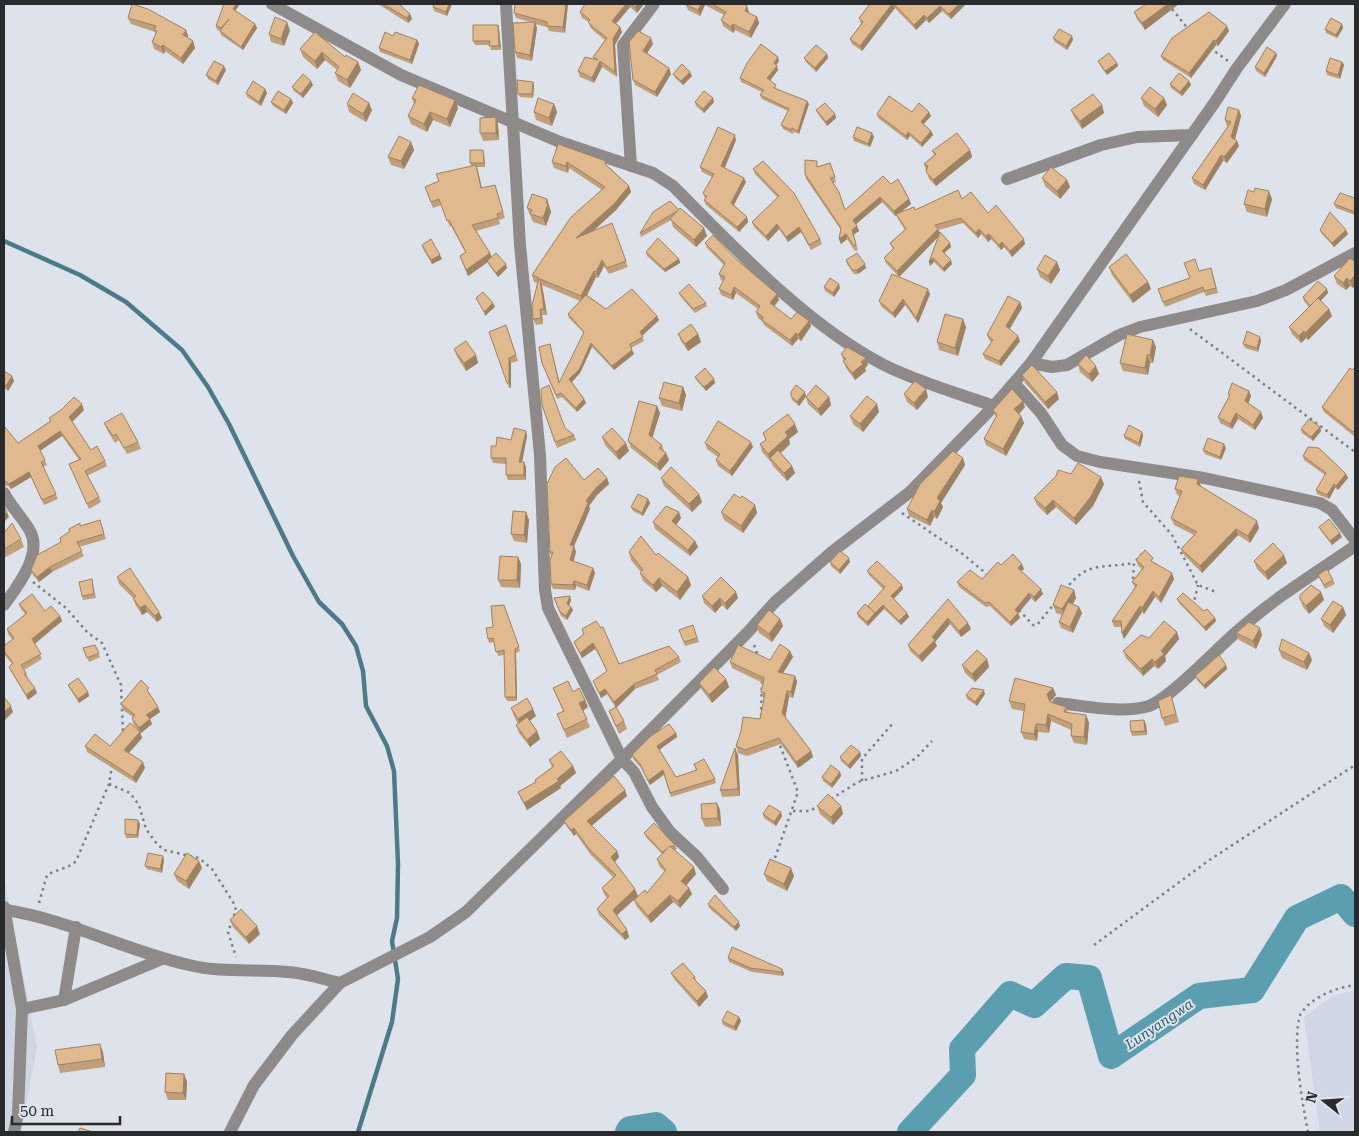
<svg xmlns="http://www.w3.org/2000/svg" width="1359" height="1136" viewBox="0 0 1359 1136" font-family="'Roboto Serif',serif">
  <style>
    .built { fill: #cfd6e4 }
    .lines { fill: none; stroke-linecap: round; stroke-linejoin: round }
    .stream { stroke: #4b7b88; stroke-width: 4.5 }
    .river { stroke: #5a9eaf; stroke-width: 26 }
    .path { stroke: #7c7f84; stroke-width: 2.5; stroke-dasharray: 2.5 4; stroke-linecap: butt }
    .minor { stroke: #8e8a8a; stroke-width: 12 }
    .wall { fill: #c19f7a }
    .shaded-wall { fill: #9d8263 }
    .building { fill: #e0b98e; stroke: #9d8263 }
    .labels { text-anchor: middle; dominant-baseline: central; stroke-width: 4; stroke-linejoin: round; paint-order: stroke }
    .water-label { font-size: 14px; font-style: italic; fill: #285f6d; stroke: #dee2ea }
  </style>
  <rect width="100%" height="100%" fill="#dee2ea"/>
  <g class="built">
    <path d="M4,878l33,169 -16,85h-17z"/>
    <path d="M1355,990v142h-35l-16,-115 29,-21z"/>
  </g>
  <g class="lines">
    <path class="stream" d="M4,241l76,34 46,27 56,48 26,37 21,37 64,132 26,46 23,22 14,22 7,25 3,35 21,40 7,25 4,93 -1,54 -5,23 6,38 -6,43 -34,110"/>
    <g class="river">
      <path d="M628,1132l2,-3 26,-4 8,7"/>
      <path d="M910,1132l53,-57 -1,-26 48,-55 24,11 32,-29 23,2 22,78 88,-60 53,-6 45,-72 44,-21 14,17"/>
    </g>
    <g class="path">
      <path d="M1168,4l21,26"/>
      <path d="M1210,48l18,13"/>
      <path d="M1190,329l165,123"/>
      <path d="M1139,481l4,21 29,33 26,50 18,7"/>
      <path d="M902,513l62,42 25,21"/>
      <path d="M1133,579l1,-16 11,-13"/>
      <path d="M33,582l33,26 21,24 15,11 19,42 2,48"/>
      <path d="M1065,590c23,-30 36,-21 69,-27"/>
      <path d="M1193,606l5,-21"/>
      <path d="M1019,610l14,15h4l17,-21"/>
      <path d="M754,645l4,11"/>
      <path d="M761,716l1,-37"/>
      <path d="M862,781v-22l31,-36"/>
      <path d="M109,784l21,9 9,12 7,24 11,15 7,6 35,8 13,11 21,33 3,8 -8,22 8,25"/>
      <path d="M831,799l27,-17 38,-11 20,-13 16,-17"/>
      <path d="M793,811h17l10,-6"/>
      <path d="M775,858l23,-66 -19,-49"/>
      <path d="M39,903l8,-28c10,-6 21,-6 29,-14l33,-77 3,-18"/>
      <path d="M1094,945l114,-84 147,-96"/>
      <path d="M1308,1132c-6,-31 -16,-87 -8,-117 11,-18 35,-27 55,-30"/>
    </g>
    <g class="minor">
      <path d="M272,4l129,71 159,67 93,31 20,13c61,61 133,139 211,179 34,17 73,28 110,41"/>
      <path d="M506,4l14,241 20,210 5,135 3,18 74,151 12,13 18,35 18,25 27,25 26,32"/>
      <path d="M631,166l-8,-121 31,-41"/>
      <path d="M1007,179l94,-34 36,-8 55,-2"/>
      <path d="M1031,363l21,4 15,-2 52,-30 21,-8 117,-26 29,-11 69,-37"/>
      <path d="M1015,384l26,29 21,32 15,11 23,6 104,16 116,25 12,7 23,30"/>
      <path d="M4,493c7,14 19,25 26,38 13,23 -13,56 -26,74"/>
      <path d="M1058,703c28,3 64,11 91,3 22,-8 71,-61 92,-78 35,-31 76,-56 114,-82"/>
      <path d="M4,907l18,102 -4,105 -4,18"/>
      <path d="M6,910c64,10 120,41 183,55 32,8 66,4 99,7 17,1 35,7 52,11"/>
      <path d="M64,1000l12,-73"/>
      <path d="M22,1009l42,-9 98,-41"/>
      <path d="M230,1132l24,-47 38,-50 48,-52 90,-46 36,-25 156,-153 125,-126 28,-31 58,-51 77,-59 84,-86 37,-43 184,-261 22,-34 48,-64"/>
    </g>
  </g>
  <g class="wall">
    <path d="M378,4h24l-1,2 9,8 2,5 -4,4z"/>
    <path d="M452,4l-5,12 -13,-5 -1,-4z"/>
    <path d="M515,4h53l-3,29 -16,-2 -2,-4 -12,-3 2,4 -5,33 -15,-3 -2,-6 15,-30 -14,-4 -2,-5z"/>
    <path d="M585,4h59l-7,9 -7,-6 -14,17 4,3 2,5 -7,13 2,32 -15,-10 -8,16 -14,-6 -2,-6 16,-12 -1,-2 12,-17 -9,-7 -6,-6 -1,-5 -7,-4 -2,-6z"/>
    <path d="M686,4h58l5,8v1l8,4 2,6 -8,15 -16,-8 -2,3 -10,-7 -2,-6 3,-5 -19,-10 -5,11 -12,-6 -2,-5z"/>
    <path d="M870,4h94l1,1 -14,14 -9,-8 -13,12 -3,-3 -10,10 -21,-22 -33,43 -10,-7 -2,-5 11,-15 -2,-6z"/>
    <path d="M1146,4l-1,26 -8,-11 -3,-7z"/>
    <path d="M235,11l20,13 2,4 -14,22 -22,-15 -1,-4 -3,-1 -1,-4z"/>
    <path d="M128,18l58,12 2,6 -1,2 6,3 2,7 -12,16 -18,-13 -1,3 -10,-5 -2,-7 4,-8 -1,-2 -24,-8z"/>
    <path d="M1342,24l1,4 -6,10 -11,-5 -1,-4z"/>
    <path d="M498,25l1,4 2,21h-10l-1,-5h-15l-2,-4z"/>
    <path d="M290,30l-6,16 -13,-4 -2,-8z"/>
    <path d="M1229,31l-11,15 -2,-1 -25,33 -28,-18 -2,-4z"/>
    <path d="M315,32l30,25 13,5 3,8 -11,18 -12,-7 -3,-8 2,-3 -12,-10 -8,9 -14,-12 -3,-8z"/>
    <path d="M393,36l24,4 2,4 -7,20 -32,-12 -1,-4z"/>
    <path d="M1072,36l1,4 -6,10 -12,-8 -2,-4z"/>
    <path d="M629,42l24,2 -6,9 22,15 2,6 -14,23 -22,-12 -2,-5z"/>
    <path d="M1276,53l1,3 -12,21 -9,-6 -1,-4z"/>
    <path d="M827,54l1,4 -12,14 -10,-10 -2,-4z"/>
    <path d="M779,61l-3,4 2,5 -8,11 7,8 32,15 -10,30 -5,-2 -1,2 -10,-5 -2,-4 7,-14 -26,-12 -2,-4 2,-3 -21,-10 -1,-4z"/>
    <path d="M1098,61l19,2 1,3 -11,9 -7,-10z"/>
    <path d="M1342,62l2,3 -4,14 -13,-4 -1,-4z"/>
    <path d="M226,70l-8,15 -10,-6 -2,-4z"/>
    <path d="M673,74l19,2 -9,9 -8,-7z"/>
    <path d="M1189,81l2,4 -9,11 -11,-8 -1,-4z"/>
    <path d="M533,82l1,3 -1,13 -13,-1 -2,-3z"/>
    <path d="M313,85l-10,13 -9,-7 -2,-4z"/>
    <path d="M265,89l2,4 -6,13 -14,-9 -1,-4z"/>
    <path d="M412,98l46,10 -8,19 -17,-7 -6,12 -16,-8 -3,-8 6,-12z"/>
    <path d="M1141,98h23l3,7 -9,12 -14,-11z"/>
    <path d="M291,99l2,4 -7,11 -13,-8 -2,-4z"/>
    <path d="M695,102h19l-10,11 -8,-7z"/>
    <path d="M347,104l25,6 -6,12 -17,-10z"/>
    <path d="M554,104l3,8 -5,14 -16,-6 -2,-8z"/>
    <path d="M1102,105l2,8 -22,16 -8,-12 -3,-7z"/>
    <path d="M816,110l19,4 1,4 -9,8 -9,-12z"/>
    <path d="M1239,110l2,6 -6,23 2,2 2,5 -12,17 -4,-2 -18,29 -11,-6 -2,-6 36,-52h-1l-2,-6z"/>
    <path d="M912,112h17l2,4 -7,8 7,7 2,4 -11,12 -12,-11 -3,4 -29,-22 -1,-4z"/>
    <path d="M496,117l2,8 1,15 -16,1 -3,-8z"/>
    <path d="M853,137h21l-4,10 -16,-6z"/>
    <path d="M736,140l-11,28 21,14 -12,23 13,12 1,5 -9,10 -33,-27 -2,-5 1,-1 -2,-6 9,-16 -10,-5 -2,-5z"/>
    <path d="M411,142l3,8 -10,19 -13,-4 -3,-8z"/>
    <path d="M558,144l51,23 20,19 2,6 -15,18 -24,22 20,-9 16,44 -19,7 -5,-8 -6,12 -2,-1 -9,18 19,14 51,7 2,4 -17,16 2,5 -13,7 3,6 -20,16 -22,-23 -12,26 -8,9 12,17 2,4 -9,9 -15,-15 -5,2 -15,-36 8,-19 10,39 24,-50 -15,-15 -1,-4 12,-13 -38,-16 5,30h-5l1,9 -7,1 -3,-6 4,-36 -3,-1 -2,-7 70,-85 -33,-22 -1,5 -14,-5 -2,-6z"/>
    <path d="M970,150l2,7 -36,29 -7,-7 -5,-15 10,-9 -2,-4z"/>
    <path d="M484,154l1,13h-8l5,21 13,-3 10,33 -6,2 1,4 -24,7 14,22 2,4 15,11 -9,9 -9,-12 -1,-3 -20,14 -8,-20 5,-4 -14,-26 -1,1 -9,-22 -8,3 -8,-21 46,-21 -1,-3z"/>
    <path d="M830,163l6,19 -3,1 12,27 46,-26 18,15 2,5 -11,9 62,-14 26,14 37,31 -13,13 -8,-10 -3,3 -10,-11 -3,3 -7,-8 -3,4 -15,-15 -24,7 1,3 10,10 1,4 -7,6 8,11 -8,8 -10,-10 -4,4 9,-30 -40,41 -13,-14 -2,-5 9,-9 -3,-6 15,-13 -7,-11 -2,-4 -1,1 -13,-14 -26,22 3,7 -6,4 5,15 -3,1 -8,-12 -6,5 -2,-5 2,-9 -35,-51 -1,-5 14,-8z"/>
    <path d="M753,169l67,70 2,5 -11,6 -10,-18 -13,10 -9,-13 -11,12 -14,-14 -2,-5 26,-24 -23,-24z"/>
    <path d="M1042,178l25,2 3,7 -10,12 -15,-13z"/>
    <path d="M1355,198v17l-19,-7 -2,-4z"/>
    <path d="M547,199l4,13 -5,14 -13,-4 -6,-14z"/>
    <path d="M1272,199l-5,18 -20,-5 -3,-8z"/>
    <path d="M679,209l25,19 3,8 -11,11 -23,-20 -2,-7 -30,17 -1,-4z"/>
    <path d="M1320,230h26l2,4 -14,13 -12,-13z"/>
    <path d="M705,243l31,16 41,35 2,6 -5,6 17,13 18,2 2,5 -10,15 -3,-2 -6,7 -28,-21 -2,-4 -4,-3 -2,-6 2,-3 -22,-16 -3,7 -12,-5 -2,-6 4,-8 -2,-1 -2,-6 5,-9 -17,-17z"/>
    <path d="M422,245l20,14 -10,5 -9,-15z"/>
    <path d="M646,252l33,7 1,4 -15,9 -18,-16z"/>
    <path d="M846,260l20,8 -8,6h-4l-7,-10z"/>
    <path d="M1057,262l3,8 -9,14 -11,-7 -3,-8z"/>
    <path d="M1355,262v24l-2,2 -3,-2 -4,4 -9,-6 -3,-8z"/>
    <path d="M1109,267l39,15 3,7 -18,14 -21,-28z"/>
    <path d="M1200,271l13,3 5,19 -12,3 -2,-4 -39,15 -7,-18 32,-11z"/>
    <path d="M824,287l16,1 -6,9 -9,-6z"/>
    <path d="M1327,289l1,4 -8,8 9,8 3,7 -24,24 -2,-2 -5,5 -9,-9 -3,-7 20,-20 -5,-6 -1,-4z"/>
    <path d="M679,293l27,10 1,3 -12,7 -14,-16z"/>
    <path d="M930,294l-12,29 -13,-18 -10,13 -14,-12 -2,-5z"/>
    <path d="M1020,302l2,6 -12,21 10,12 -19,25 -16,-7 -2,-5 8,-12 -2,-2 -2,-5z"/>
    <path d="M506,325l12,36 -7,2v25h-2l-20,-56z"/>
    <path d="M966,327l-8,29 -19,-6 -2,-8z"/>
    <path d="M678,334h20l3,8 -13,9 -7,-10z"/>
    <path d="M1260,337l1,4 -3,11 -13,-4 -2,-4z"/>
    <path d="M1156,347l-3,16h-3l-2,12 -25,-4 -3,-8z"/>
    <path d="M454,349l22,6 2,8 -12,8 -9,-14z"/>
    <path d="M841,354l27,11 -3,3 1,3 -11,9 -9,-12z"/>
    <path d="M1078,364l21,10 -7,8 -12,-10z"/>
    <path d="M1355,367v70l-31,-25 -2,-5z"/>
    <path d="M4,371l10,10 -6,10 -4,-3z"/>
    <path d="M1022,375l37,24 -11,10 -23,-26z"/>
    <path d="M695,377l19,2 1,4 -9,8 -9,-10z"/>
    <path d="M683,387l3,8 -4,16 -20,-5 -3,-8z"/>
    <path d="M1249,391l2,5 -3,8 13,8 2,6 -8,12 -17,-11 -6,10 -12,-6 -2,-6 11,-20 -1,-3z"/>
    <path d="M904,394l24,3 -11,13 -10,-8z"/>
    <path d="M791,396h15l23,1 2,8 -10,11 -13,-12 -2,-7 -7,9 -7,-6z"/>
    <path d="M542,405l23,23 9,7 2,5 -19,8z"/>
    <path d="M657,406l3,7 -8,25 10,7 2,6 2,2 3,7 -9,11 -29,-23 -3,-7z"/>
    <path d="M1025,407l-6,7 5,9 -18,33 -20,-11 -2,-6 12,-22 -3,-7z"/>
    <path d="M84,410l-12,12 19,28 14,11 2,5 -20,10 12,21 2,5 -12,7 -20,-45 10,-4 -17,-24 -22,14 7,15 -4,2 15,32 -14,6 -13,-28 -20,12 -3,-3h-4v-60l14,17 32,-22 -1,-3z"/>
    <path d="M879,412l-16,20 -10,-8 -3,-8z"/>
    <path d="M104,423l34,19 3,7 -14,5 -8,-14 -4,3 -8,-13z"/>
    <path d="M1320,427l1,4 -8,10 -11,-8 -1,-4z"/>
    <path d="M798,432l-9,7 1,5 -9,9 11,13 3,7 -8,8 -14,-15 -2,-4 -9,-10 -2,-8 6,-4 -3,-7z"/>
    <path d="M1142,432l1,4 -3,11 -15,-8 -1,-3z"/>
    <path d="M527,436l-5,26 4,5v13h-18l-2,-5v-11l-13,-1 -2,-5 5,-12 15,-6z"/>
    <path d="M602,437l27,14 -10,9 -14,-15z"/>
    <path d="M705,443l48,4 -21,29 -14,-10 -2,-6 2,-3 -11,-8z"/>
    <path d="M1226,448l-5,12 -16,-6 -2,-4z"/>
    <path d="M1303,456l43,18 2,4 -10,12 -3,-2 -6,11 -12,-5 -1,-4 9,-15 -21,-15z"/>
    <path d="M963,458l2,7 -24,38 2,4 -6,12 -3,-2 -4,9 -21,-10 -2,-7z"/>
    <path d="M607,478l2,6 -12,11 -8,11 1,3 -16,37 2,6 -2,9 21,12 -6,18 -13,-5 -1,4 -22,-1 -2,-5v-28l-1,-4 34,-72z"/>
    <path d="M661,478l41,24 -10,10 -28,-26z"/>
    <path d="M1104,484l-11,22 -17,19 -20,-18 -9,8 -10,-10 -3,-7z"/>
    <path d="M1200,486l59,42 -9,15 -12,-8 -36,38 -18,-18 -3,-6 13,-14 -20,-10 -3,-7 9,-22 -3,-1 -2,-6z"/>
    <path d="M740,498l15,7 2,8 -14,20 -19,-13 -3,-8z"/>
    <path d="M648,499l2,4 -7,13 -10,-5 -2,-4z"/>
    <path d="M526,512l3,8 -2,23 -13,-2 -3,-7z"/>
    <path d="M681,518l-5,7 19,16 3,6 -8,9 -35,-27 -2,-7z"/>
    <path d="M100,520l6,19 -27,8 5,9 -32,16 -13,10 -6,-7 -2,-5 30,-28 8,-11v-2z"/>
    <path d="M1319,527l23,10 -10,8 -11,-14z"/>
    <path d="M4,533l17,6 3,8 -20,11z"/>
    <path d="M629,552l27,3 32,22 3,8 -11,15 -18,-14 -6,6 -13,-11 -3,-8 1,-1 -10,-12z"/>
    <path d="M518,557l3,7 -1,24 -19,-1 -3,-7z"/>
    <path d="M1136,560l20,3 18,16 -13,24 -6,-6 -11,17 -2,-2 -18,27 -2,-6 -1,-6h-7l-2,-6 23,-33 -3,-6 10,-13 -4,-3z"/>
    <path d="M1254,561l33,2 -19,17 -11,-11z"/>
    <path d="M830,562h20l-10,12 -9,-8z"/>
    <path d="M1001,565l23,4 -3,2 22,23 -8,8 -4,-4 -13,15 2,5 -9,8 -21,-20 -4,1 -27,-20 -2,-5 25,-3z"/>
    <path d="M867,571l35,14 1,4 -9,10 13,14 2,4 -8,8 -17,-16 -16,17 -10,-9 -1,-4 11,-6 15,-18 -14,-14z"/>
    <path d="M1318,575l15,5 2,4 -10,5z"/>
    <path d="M117,577l45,41 -5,4 -10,-10 -5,3 -7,-11 -2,-6 -14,-14z"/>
    <path d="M92,579l4,19 -13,2 -1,-4z"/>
    <path d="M1074,590l2,8 -3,6 6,3 3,6 -9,20 -12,-5 -2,-6 3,-7 -6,-2 -3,-8z"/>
    <path d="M736,592l2,6 -11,12 -5,-5 -7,8 -11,-10 -2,-7z"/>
    <path d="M1321,592l3,8 -15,14 -6,-7 -3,-8z"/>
    <path d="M570,596l1,4 -2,5 2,2 2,3 -6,10 -6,-4 -7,-18z"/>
    <path d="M948,599l23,30 -10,8 -11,-13 -15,18 2,4 -15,16 -12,-11 -2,-6z"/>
    <path d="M1177,599l27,12 11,7 1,3 -10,10 -27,-28z"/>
    <path d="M19,604l26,7 15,5 2,5 -27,23 7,15 -18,11 2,3 2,5 9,15 -9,7 -17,-29 -2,-4 3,-3 -8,-10v-8l8,-7 -4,-5 -1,-5 19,-14 -5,-6z"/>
    <path d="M504,605l16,46 -4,2 1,48h-10l-2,-4 -1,-42 -6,1 -4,-14 -5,1 -1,-4z"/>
    <path d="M1343,607l3,8 -13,18 -9,-7 -3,-7z"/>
    <path d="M780,619l3,7 -11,16 -13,-9 -2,-8z"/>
    <path d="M693,625l6,17 -14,4 -6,-16z"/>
    <path d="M582,629l37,35 60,-7 2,5 -24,13 2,5 -24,9 -19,19 -9,-14 -6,4 -8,-17 14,-9 -7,-15 -5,-8 -13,9 -6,-11 -2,-5 10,-7z"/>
    <path d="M1177,632l2,7 -14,17 1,5 -8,8 -4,-3 -11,10 -17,-18 -3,-7 26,-13z"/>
    <path d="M1236,633l26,2 -6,14 -17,-9z"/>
    <path d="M95,645l5,12 -11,5 -6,-14z"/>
    <path d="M1279,650l30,3 3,7 -5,10 -25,-12z"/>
    <path d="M790,651l3,6 -10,16 12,3 2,6 -4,16 -4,-1 -4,20 26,34 2,6 -15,11 -17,-24 -34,12 -9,-3 -2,-7 24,-27 4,-20 -3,-7 2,-9 -31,-15 -2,-6 40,-2z"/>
    <path d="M987,659l2,8 -14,15 -10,-9 -3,-8z"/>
    <path d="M1226,665l1,4 -22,20 -8,-9 -2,-4z"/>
    <path d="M726,679l3,8 -17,16 -10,-13 -3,-7z"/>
    <path d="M68,685l20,7 1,4 -10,7 -9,-14z"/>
    <path d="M553,688l20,4 12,8 3,7 -5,4 7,16 -23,11 -10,-24 6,-3z"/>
    <path d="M1053,688l3,7 -6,7 16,5 2,6 18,2 3,8 -2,22 -13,-2 -3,-7v-6l-20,-9 -2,12 -11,-1 -1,9 -13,-2 -3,-7 3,-21 -12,-2 -3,-8z"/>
    <path d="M151,693l-1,1 8,13 2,5 -10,7 2,5 -11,9 -8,-9 -1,-6 1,-1 -10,-7 -2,-6z"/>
    <path d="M985,694l-8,12 -10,-7 -1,-4z"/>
    <path d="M1171,695l8,27 -14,4 -3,-8z"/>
    <path d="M511,708l25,8 -6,5 7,10 3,8 -10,8 -11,-14 -3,-8 2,-1 -4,-8z"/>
    <path d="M609,711l15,10 3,8 -8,5z"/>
    <path d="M1146,724l1,11 -15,1 -1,-4z"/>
    <path d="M140,732l2,6 -13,15 16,15 -9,15 -49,-31 -2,-6h25z"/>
    <path d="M676,733l1,4 -18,12 17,28 20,-6 -2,-7 21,15 1,4 -45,14 -7,-22 -14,10 -9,-17 -8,-9 -1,-4z"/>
    <path d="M860,752l1,4 -11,13 -9,-8 -1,-4z"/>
    <path d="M738,755l2,41 -18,1 -2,-7z"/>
    <path d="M549,760l24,6 3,7 -16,13 1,2 -34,22 -6,-11 -3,-7 18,-10 -1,-2 17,-13z"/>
    <path d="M840,772l1,4 -9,12 -9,-7 -1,-4z"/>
    <path d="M627,796l-36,30 26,25 2,6 -4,5 23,34 -21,19 10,15 2,7 -4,3 -26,-25 -2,-6 10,-11 -3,-4 -2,-6 11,-11 -22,-22 -15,-21 -2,2 -7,-9 -3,-6z"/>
    <path d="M717,803l3,7 1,16 -16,1 -3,-8z"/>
    <path d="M817,806h24l2,8 -10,11 -13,-11z"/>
    <path d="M763,814l19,2 -6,10 -12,-8z"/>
    <path d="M140,824l-2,14h-12l-1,-4z"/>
    <path d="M644,833l31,12 2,4 -2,1 21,24 -10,11 3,3 3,6 -12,14 -7,-6 -22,21 -14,-16 -3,-7 13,-7 18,-21 -6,-6 -2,-7 5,-5 -16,-17z"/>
    <path d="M164,860l-2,13 -15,-4 -2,-3z"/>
    <path d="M202,868l-13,21 -12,-8 -3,-7z"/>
    <path d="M764,874l30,2 -7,15 -20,-10z"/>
    <path d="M708,904l32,22 -4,5 -27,-23z"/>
    <path d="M230,920l30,14 -11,10 -16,-17z"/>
    <path d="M728,958l56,15 -1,3 -31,-4 -23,-10z"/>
    <path d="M671,973l24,4 1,4 12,16 -9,10 -25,-28z"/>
    <path d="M739,1017l2,4 -5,10 -13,-6 -1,-4z"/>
    <path d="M103,1052l2,15 -45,6 -2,-8z"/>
    <path d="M184,1074l3,8 -1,18h-18l-3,-8z"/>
  </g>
  <g class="shaded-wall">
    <path d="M236,4h4l-6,9 -1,-4z"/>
    <path d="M449,4h3l-5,12 -1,-4z"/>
    <path d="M566,4h2l-3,29 -2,-6z"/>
    <path d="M626,4h3l1,3 -16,19 -2,-5z"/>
    <path d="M638,4h6l-7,9 -2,-6z"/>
    <path d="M701,4h4v1l-5,11 -2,-6z"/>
    <path d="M892,4h1l2,4 -33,43 -2,-5z"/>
    <path d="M959,4h5l1,1 -14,14 -2,-5z"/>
    <path d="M1168,4h11l-34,26 -3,-7z"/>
    <path d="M747,6l2,6 -2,4 -2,-5z"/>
    <path d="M940,6l2,5 -13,12 -2,-5z"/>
    <path d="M410,14l2,5 -4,4 -1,-5z"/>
    <path d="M924,15l2,5 -10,10 -2,-5z"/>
    <path d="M757,17l2,6 -8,15 -2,-6z"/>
    <path d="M287,22l3,8 -6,16 -3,-7z"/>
    <path d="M535,22l2,6 -5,33 -2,-6z"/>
    <path d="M255,24l2,4 -14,22 -2,-3z"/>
    <path d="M733,24l2,6 -2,3 -2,-6z"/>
    <path d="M1342,24l1,4 -6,10 -1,-3z"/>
    <path d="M498,25l1,4 2,21 -2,-4z"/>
    <path d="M1227,26l2,5 -11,15 -2,-5z"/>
    <path d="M620,27l2,5 -7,13 2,32 -2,-5 -2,-33z"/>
    <path d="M186,30l2,6 -2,5 -2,-7z"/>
    <path d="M1072,36l1,4 -6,10 -1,-4z"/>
    <path d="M651,38l2,6 -8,12 -2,-5z"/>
    <path d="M417,40l2,4 -7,20 -2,-4z"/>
    <path d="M1214,40l2,5 -25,33 -2,-5z"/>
    <path d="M193,41l2,7 -12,16 -2,-6z"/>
    <path d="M163,45l2,6 -1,3 -3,-7z"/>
    <path d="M322,52l3,8 -8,9 -2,-8z"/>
    <path d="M1276,53l1,3 -12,21 -1,-4z"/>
    <path d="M827,54l1,4 -12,14 -1,-4z"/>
    <path d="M778,57l1,4 -4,6 -1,-4z"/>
    <path d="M600,61l2,6 -8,16 -2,-5z"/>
    <path d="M358,62l3,8 -11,18 -3,-8z"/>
    <path d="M1342,62l2,3 -4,14 -2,-4z"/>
    <path d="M1117,63l1,3 -11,9 -2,-4z"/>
    <path d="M224,66l2,4 -8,15 -2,-4z"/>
    <path d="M777,66l1,4 -9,12 -2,-4z"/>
    <path d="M669,68l2,6 -14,23 -2,-5z"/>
    <path d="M690,72l2,4 -9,9 -2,-4z"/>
    <path d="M311,81l2,4 -10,13 -2,-4z"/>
    <path d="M1189,81l2,4 -9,11 -2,-4z"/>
    <path d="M533,82l1,3 -1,13 -1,-4z"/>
    <path d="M265,89l2,4 -6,13 -2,-4z"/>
    <path d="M713,98l1,4 -10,11 -1,-4z"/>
    <path d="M1164,98l3,7 -9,12 -3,-8z"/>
    <path d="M291,99l2,4 -7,11 -2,-4z"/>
    <path d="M455,100l3,8 -8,19 -3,-8z"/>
    <path d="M807,101l2,3 -10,30 -1,-3z"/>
    <path d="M369,103l3,7 -6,12 -3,-8z"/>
    <path d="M554,104l3,8 -5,14 -3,-8z"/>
    <path d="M1102,105l2,8 -22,16 -2,-8z"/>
    <path d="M1239,110l2,6 -7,27 -3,-6z"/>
    <path d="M430,112l3,8 -6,12 -3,-8z"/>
    <path d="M929,112l2,4 -9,9 -1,-3z"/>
    <path d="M835,114l1,4 -9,8 -1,-4z"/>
    <path d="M496,117l2,8 1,15 -3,-7z"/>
    <path d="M931,131l2,4 -11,12 -1,-4z"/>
    <path d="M908,132l2,4 -3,4 -1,-4z"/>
    <path d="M872,133l2,4 -4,10 -2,-3z"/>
    <path d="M735,135l1,5 -13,31 -2,-5z"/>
    <path d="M1237,141l2,5 -12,17 -3,-6z"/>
    <path d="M411,142l3,8 -10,19 -3,-8z"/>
    <path d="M483,150l1,4 1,13 -1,-4z"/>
    <path d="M970,150l2,7 -36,29 -3,-6z"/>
    <path d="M1221,155l2,6 -18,29 -2,-5z"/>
    <path d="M567,162l2,6 -1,5 -2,-7z"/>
    <path d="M476,165l2,6 5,23 -2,-6z"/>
    <path d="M744,178l2,4 -14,26 -1,-5z"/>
    <path d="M1067,180l3,7 -10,12 -3,-8z"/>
    <path d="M629,186l2,6 -15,18 -38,35 -2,-7z"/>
    <path d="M1269,191l3,8 -5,18 -2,-8z"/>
    <path d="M880,197l2,5 -27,23 -2,-5z"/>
    <path d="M547,199l4,13 -5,14 -3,-8z"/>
    <path d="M909,199l2,5 -16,12 -1,-5z"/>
    <path d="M747,217l1,5 -9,10 -2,-5z"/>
    <path d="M777,224l2,5 -11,12 -2,-5z"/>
    <path d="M857,226l2,5 -6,4 5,15 -6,-20z"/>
    <path d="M799,227l2,5 -13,10 -2,-5z"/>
    <path d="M704,228l3,8 -11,11 -2,-7z"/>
    <path d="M938,229l2,6 -41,42 -2,-6z"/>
    <path d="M979,229l2,5 -3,4 -2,-5z"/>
    <path d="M1346,230l2,4 -14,13 -2,-4z"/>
    <path d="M846,234l1,5 -6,5 -2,-5z"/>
    <path d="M989,234l2,5 -3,3 -2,-6z"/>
    <path d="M1024,239l1,5 -13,13 -2,-6z"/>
    <path d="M1002,242l2,5 -3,3 -2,-5z"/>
    <path d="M950,243l1,4 -8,7 -1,-3z"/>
    <path d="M490,253l2,6 -24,17 -2,-6z"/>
    <path d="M440,255l2,4 -10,5 -1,-4z"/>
    <path d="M933,258l1,4 -4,4 -1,-4z"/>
    <path d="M679,259l1,4 -15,9 -1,-3z"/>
    <path d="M602,260l2,6 -6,12 -2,-6z"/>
    <path d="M951,260l1,4 -8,8 -1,-4z"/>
    <path d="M1057,262l3,8 -9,14 -3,-8z"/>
    <path d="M506,264l1,4 -9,9 -2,-4z"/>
    <path d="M865,264l1,4 -8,6 -1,-4z"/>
    <path d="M594,271l2,6 -13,26 -2,-7z"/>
    <path d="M1355,275v11l-2,2 -3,-7z"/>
    <path d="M1347,278l3,8 -4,4 -3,-7z"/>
    <path d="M540,279l2,6 5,30 -3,-6z"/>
    <path d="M1148,282l3,7 -18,14 -3,-8z"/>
    <path d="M839,284l1,4 -6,9 -1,-4z"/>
    <path d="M734,287l2,6 -3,7 -2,-5z"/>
    <path d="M928,289l2,5 -12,29 -2,-5z"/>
    <path d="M1327,289l1,4 -16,17 -2,-4z"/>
    <path d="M777,294l2,6 -7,9 -2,-6z"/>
    <path d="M903,299l2,6 -10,13 -2,-5z"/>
    <path d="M1020,302l2,6 -14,23 -2,-5z"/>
    <path d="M493,303l2,4 -10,9 -1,-4z"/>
    <path d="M540,309l2,6 1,9 -2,-6z"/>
    <path d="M1329,309l3,7 -24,24 -3,-7z"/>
    <path d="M657,316l2,4 -17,16 -2,-4z"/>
    <path d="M963,319l3,8 -8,29 -3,-8z"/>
    <path d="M809,321l2,5 -10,15 -3,-6z"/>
    <path d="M1304,331l2,7 -5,5 -2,-7z"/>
    <path d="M796,333l2,6 -6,7 -2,-6z"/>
    <path d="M698,334l3,8 -13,9 -3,-7z"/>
    <path d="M1018,336l2,5 -19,25 -2,-5z"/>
    <path d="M1260,337l1,4 -3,11 -1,-4z"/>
    <path d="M1153,340l3,7 -3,16 -3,-8z"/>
    <path d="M591,343l1,4 -12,26 -9,10 -2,-4z"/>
    <path d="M632,350l2,4 -20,16 -2,-4z"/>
    <path d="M476,355l2,8 -12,8 -2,-8z"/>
    <path d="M1147,355l3,8 -2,12 -3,-7z"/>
    <path d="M509,358l2,5v25l-2,-5z"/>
    <path d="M866,358l2,7 -3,3 1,3 -11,9 -3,-7 9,-11z"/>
    <path d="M1096,366l3,8 -7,8 -3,-8z"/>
    <path d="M12,376l2,5 -6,10 -2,-5z"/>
    <path d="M714,379l1,4 -9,8 -2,-4z"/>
    <path d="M683,387l3,8 -4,16 -3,-8z"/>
    <path d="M926,389l2,8 -11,13 -3,-7z"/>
    <path d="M1249,391l2,5 -4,11 -2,-6z"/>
    <path d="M805,392l1,4 -7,10 -2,-4z"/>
    <path d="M1057,392l2,7 -11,10 -3,-7z"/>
    <path d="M829,397l2,8 -10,11 -3,-7z"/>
    <path d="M584,399l2,4 -9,9 -1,-4z"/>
    <path d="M1023,401l2,6 -8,9 -3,-7z"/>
    <path d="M82,404l2,6 -13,13 -2,-6z"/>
    <path d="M877,404l2,8 -16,20 -3,-8z"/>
    <path d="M657,406l3,7 -9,29 -2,-7z"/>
    <path d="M1261,412l2,6 -8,12 -2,-5z"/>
    <path d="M1236,413l2,6 -6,10 -2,-5z"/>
    <path d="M1021,416l3,7 -18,33 -3,-7z"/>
    <path d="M795,424l3,8 -9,7 1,5 -18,17 -2,-3 1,4 -3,-8 17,-22z"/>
    <path d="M1320,427l1,4 -8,10 -2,-4z"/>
    <path d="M60,431l2,5 -22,15 -2,-5z"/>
    <path d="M526,431l1,5 -6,32 -2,-6z"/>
    <path d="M1142,432l1,4 -3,11 -1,-4z"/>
    <path d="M751,442l2,5 -21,29 -2,-5z"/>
    <path d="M626,443l3,8 -10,9 -3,-8z"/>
    <path d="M1224,444l2,4 -5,12 -1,-3z"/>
    <path d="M666,453l3,7 -9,11 -3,-7z"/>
    <path d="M963,458l2,7 -24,38 2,4 -6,12 -3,-7 3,-14z"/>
    <path d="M524,462l2,5v13l-2,-5z"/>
    <path d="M792,466l3,7 -8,8 -3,-8z"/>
    <path d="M29,472l2,5 -20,12 -2,-5z"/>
    <path d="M1346,474l2,4 -10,12 -2,-4z"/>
    <path d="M1101,477l3,7 -11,22 -17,19 -2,-7z"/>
    <path d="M607,478l2,6 -12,11 -8,11 1,3 -18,42 -2,-6 16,-44 9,-12z"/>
    <path d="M1198,479l3,7 -2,4 -2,-6z"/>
    <path d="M1334,484l1,4 -6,11 -2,-4z"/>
    <path d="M699,494l3,8 -10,10 -3,-8z"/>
    <path d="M648,499l2,4 -7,13 -1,-3z"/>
    <path d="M1053,500l3,7 -9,8 -2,-7z"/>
    <path d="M755,505l2,8 -14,20 -2,-7z"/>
    <path d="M932,510l2,7 -4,9 -3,-6z"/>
    <path d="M7,512l2,5 -5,5v-7z"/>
    <path d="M526,512l3,8 -2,23 -3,-8z"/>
    <path d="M679,512l2,6 -7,10 -2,-7z"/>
    <path d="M1257,521l2,7 -9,15 -2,-7z"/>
    <path d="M1236,529l2,6 -36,38 -2,-7z"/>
    <path d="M1340,533l2,4 -10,8 -2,-4z"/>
    <path d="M695,541l3,6 -8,9 -2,-6z"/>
    <path d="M574,546l2,6 -4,13 -2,-5z"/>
    <path d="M1284,555l3,8 -19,17 -3,-8z"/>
    <path d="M518,557l3,7 -1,24 -3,-8z"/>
    <path d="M849,558l1,4 -10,12 -1,-4z"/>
    <path d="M1022,564l2,5 -5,4 -1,-5z"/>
    <path d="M50,567l2,5 -13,10 -2,-5z"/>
    <path d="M593,568l2,5 -6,18 -2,-6z"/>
    <path d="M1172,573l2,6 -13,24 -2,-6z"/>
    <path d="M688,577l3,8 -11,15 -3,-8z"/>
    <path d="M659,578l3,8 -6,6 -3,-7z"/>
    <path d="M574,581l2,5 -1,4 -2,-5z"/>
    <path d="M902,585l1,4 -11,11 -1,-4z"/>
    <path d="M1041,589l2,5 -8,8 -1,-5z"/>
    <path d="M1074,590l2,8 -11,19 -3,-8z"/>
    <path d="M1153,591l2,6 -11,17 -2,-6z"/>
    <path d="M736,592l2,6 -11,12 -2,-7z"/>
    <path d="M1321,592l3,8 -15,14 -3,-8z"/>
    <path d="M1029,593l2,5 -14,17 1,-2 2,5 -9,8 -1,-4 5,-12z"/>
    <path d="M570,596l1,4 -3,8 -1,-4z"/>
    <path d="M720,598l2,7 -7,8 -3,-7z"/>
    <path d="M145,605l2,7 -5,3 -2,-7z"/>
    <path d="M883,605l1,4 -8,8 -1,-4z"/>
    <path d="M1140,606l2,6 -18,27 -2,-6z"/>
    <path d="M571,607l2,3 -6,10 -1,-4z"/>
    <path d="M1079,607l3,6 -9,20 -3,-6z"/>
    <path d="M1343,607l3,8 -13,18 -3,-8z"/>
    <path d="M159,612l3,6 -5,4 -2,-6z"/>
    <path d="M875,613l1,4 -8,9 -1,-4z"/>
    <path d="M907,613l2,4 -8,8 -2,-4z"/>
    <path d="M60,616l2,5 -28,23 -2,-5z"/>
    <path d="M948,618l2,6 -15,18 2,4 -15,16 -3,-6 13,-19z"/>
    <path d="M1215,618l1,3 -10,10 -2,-4z"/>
    <path d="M780,619l3,7 -11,16 -3,-8z"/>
    <path d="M968,623l3,6 -10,8 -2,-6z"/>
    <path d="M1260,628l2,7 -6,14 -3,-8z"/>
    <path d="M1177,632l2,7 -14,17 1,5 -8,8 -3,-7 6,-11z"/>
    <path d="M593,643l2,6 -13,9 -2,-5z"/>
    <path d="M515,649l1,4 1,48 -1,-4z"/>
    <path d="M790,651l3,6 -13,21 -2,-6z"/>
    <path d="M1309,653l3,7 -5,10 -3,-8z"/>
    <path d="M987,659l2,8 -14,15 -3,-8z"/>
    <path d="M1152,659l2,7 -11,10 -2,-7z"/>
    <path d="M1226,665l1,4 -22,20 -1,-4z"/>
    <path d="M795,676l2,6 -4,16 -2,-6z"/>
    <path d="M726,679l3,8 -17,16 -3,-8z"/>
    <path d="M634,684l1,5 -19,19 -2,-6z"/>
    <path d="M35,688l2,5 -9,7 -2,-5z"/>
    <path d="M1053,688l3,7 -6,7 -3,-8z"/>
    <path d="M605,689l2,5 -6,4 -2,-5z"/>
    <path d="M984,690l1,4 -8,12 -2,-4z"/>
    <path d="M787,691l2,6 -4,23 -3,-7z"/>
    <path d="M88,692l1,4 -10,7 -1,-4z"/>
    <path d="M585,700l3,7 -6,4 -3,-8z"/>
    <path d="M11,706l2,6 -9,9v-9z"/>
    <path d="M158,707l2,5 -10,7 2,5 -11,9 -2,-5 7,-13z"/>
    <path d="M533,709l3,7 -16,11 -2,-8z"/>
    <path d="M1048,714l3,7 -2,12 -3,-8z"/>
    <path d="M1086,715l3,8 -2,22 -3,-8z"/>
    <path d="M1144,720l2,4 1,11 -2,-4z"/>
    <path d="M1036,724l2,8 -1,9 -3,-7z"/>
    <path d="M537,731l3,8 -10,8 -3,-7z"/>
    <path d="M140,732l2,6 -16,18 -2,-6z"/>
    <path d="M676,733l1,4 -18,13 -2,-4z"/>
    <path d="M735,748l3,7 2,41 -2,-7z"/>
    <path d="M811,751l2,6 -15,11 -2,-6z"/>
    <path d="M860,752l1,4 -11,13 -2,-4z"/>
    <path d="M143,762l2,6 -9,15 -3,-6z"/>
    <path d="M573,766l3,7 -16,13 1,2 -34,22 -3,-7 33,-24z"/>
    <path d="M663,770l1,4 -14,11 -2,-4z"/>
    <path d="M840,772l1,4 -9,12 -1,-4z"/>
    <path d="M625,790l2,6 -38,32 -2,-7z"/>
    <path d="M717,803l3,7 1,16 -3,-8z"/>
    <path d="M841,806l2,8 -10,11 -2,-8z"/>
    <path d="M781,812l1,4 -6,10 -2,-4z"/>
    <path d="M138,820l2,4 -2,14 -1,-3z"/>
    <path d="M574,828l2,6 -2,2 -3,-6z"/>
    <path d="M617,851l2,6 -5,6 -3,-6z"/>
    <path d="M163,856l1,4 -2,13 -2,-4z"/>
    <path d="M199,861l3,7 -13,21 -3,-8z"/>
    <path d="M694,867l2,7 -12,14 -3,-7z"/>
    <path d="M791,868l3,8 -7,15 -3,-7z"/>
    <path d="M689,888l3,6 -12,14 -2,-7z"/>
    <path d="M635,889l3,7 -23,21 -2,-7z"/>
    <path d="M670,895l3,7 -22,21 -3,-7z"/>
    <path d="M739,922l1,4 -4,5 -2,-4z"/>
    <path d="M257,926l3,8 -11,10 -3,-7z"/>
    <path d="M627,930l2,7 -4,3 -3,-6z"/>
    <path d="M782,969l2,4 -1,3 -2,-4z"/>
    <path d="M706,991l2,6 -9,10 -2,-6z"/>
    <path d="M739,1017l2,4 -5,10 -2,-4z"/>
    <path d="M100,1044l3,8 2,15 -3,-8z"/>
    <path d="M184,1074l3,8 -1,18 -3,-7z"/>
  </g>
  <g class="building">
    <path d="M132,4l16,5 38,21 -2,4h-2l11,7 -12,17 -18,-13 -2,2 -9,-5 5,-11 -3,-1 2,-4 -28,-8z"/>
    <path d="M224,4h12l-3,5 22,15 -14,23 -21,-16 9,-12 -8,9 -5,-2z"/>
    <path d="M383,4h16l11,10 -3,4z"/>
    <path d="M434,4h15l-3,8 -13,-5z"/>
    <path d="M515,4h51l-3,23 -16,-1v-4l-33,-9z"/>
    <path d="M585,4h41l-14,17 8,6 -7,12 2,33 -15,-11 -8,17 -14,-7 7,-14 13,3 -5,-3 14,-19 -13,-10 -6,-6 2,-2 -10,-8z"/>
    <path d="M631,4h7l-3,3z"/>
    <path d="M686,4h15l-3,6 -12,-5z"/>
    <path d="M712,4h32l3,2 -2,5 12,6 -8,15 -16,-8 -2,3 -10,-7 5,-8z"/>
    <path d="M870,4h22l-32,42 -10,-7 13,-17 -4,-4z"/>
    <path d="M894,4h65l-10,10 -9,-8 -13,12 -3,-3 -10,10z"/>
    <path d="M1146,4h22l-26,19 -8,-11z"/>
    <path d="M1209,12l18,14 -11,15 -2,-1 -25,33 -28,-17 11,-18z"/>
    <path d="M275,17l12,5 -6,17 -12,-5z"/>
    <path d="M1331,18l11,6 -6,11 -11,-6z"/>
    <path d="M535,22l-5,33 -15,-3 -2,-29z"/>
    <path d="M473,25h25l1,21h-10l1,-5h-17z"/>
    <path d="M1059,29l13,7 -6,10 -13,-8z"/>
    <path d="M638,31l13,7 -8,13 26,17 -14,24 -22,-12 -4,-38z"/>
    <path d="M315,32l30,25 1,-2 12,7 -11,18 -12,-7 4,-6 -17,-15 -7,9 -15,-12z"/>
    <path d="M385,32l8,4 2,-4 22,8 -7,20 -31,-12z"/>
    <path d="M761,44l17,13 -4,6 3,3 -10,12 9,7 -2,3 33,13 -9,30 -6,-3 -1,2 -10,-5 8,-16 -29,-14 4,-5 -24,-12 7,-15z"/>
    <path d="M816,45l11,9 -12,14 -11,-10z"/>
    <path d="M1267,47l9,6 -12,20 -9,-6z"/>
    <path d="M1109,53l8,10 -12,8 -7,-10z"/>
    <path d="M1330,58l12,4 -4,13 -12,-4z"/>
    <path d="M214,61l10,5 -8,15 -10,-6z"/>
    <path d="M682,64l8,8 -9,9 -8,-7z"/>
    <path d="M1179,73l10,8 -9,11 -10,-8z"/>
    <path d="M303,74l8,7 -10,13 -9,-7z"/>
    <path d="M517,80l16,2 -1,12h-14z"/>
    <path d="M253,81l12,8 -6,13 -13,-9z"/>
    <path d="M419,85l36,15 -8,19 -17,-7 -6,12 -16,-8 8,-16 -4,-2z"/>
    <path d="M1150,87l14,11 -9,11 -14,-11z"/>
    <path d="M278,91l13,8 -7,11 -13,-8z"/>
    <path d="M704,91l9,7 -10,11 -8,-7z"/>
    <path d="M353,93l16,10 -6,11 -16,-10z"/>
    <path d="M1093,94l9,11 -22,16 -9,-11z"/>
    <path d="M889,96l23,16 7,-9 10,9 -8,10 10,9 -10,12 -13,-11 -2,4 -29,-22z"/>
    <path d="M538,98l16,6 -5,14 -15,-6z"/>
    <path d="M825,103l10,11 -9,8 -10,-12z"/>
    <path d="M1228,107l11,3 -8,27 6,4 -13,16 -3,-2 -18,30 -11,-7 39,-56 -6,-2z"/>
    <path d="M496,117v16h-16v-15z"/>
    <path d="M718,127l17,8 -14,31 23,12 -13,25 16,14 -10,10 -33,-27 3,-3 -4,-4 11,-19 -14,-7z"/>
    <path d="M857,127l15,6 -4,11 -15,-7z"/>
    <path d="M957,133l13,17 -37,30 -7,-8 2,-6 -4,-2 12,-10 -4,-3z"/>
    <path d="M399,136l12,6 -10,19 -13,-4z"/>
    <path d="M558,144l48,17 -1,3 24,22 -15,18 -38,34 36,-15 14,38 -19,7 -5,-8 -6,12 -2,-1 -13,25 -41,-17 4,30h-4l1,9 -8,1 -1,-14 7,-27 -7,-3 39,-58 34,-30 -38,-25 -1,4 -14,-4z"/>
    <path d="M470,150h13l1,13h-14z"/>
    <path d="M805,160l12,1v6l13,-4 5,14 -5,1 9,14 6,18 38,-34 8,8 7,-5 11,20 -15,12 -14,-14 -27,23 4,6 -5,4 4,14 -2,2 -8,-12 -7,5 2,-11 -36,-54z"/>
    <path d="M763,161l31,32 26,46 -11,6 -10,-18 -13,10 -9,-13 -11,12 -14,-14 27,-26 -26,-27z"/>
    <path d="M476,165l5,23 14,-3 8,27 -6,2 1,4 -26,7 18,28 -24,17 -6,-14 6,-4 -17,-32 -2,1 -8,-22 -8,3 -6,-15 14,-6 -3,-7z"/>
    <path d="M1051,167l16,13 -10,11 -15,-13z"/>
    <path d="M1255,188l14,3 -4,18 -21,-5 4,-14 6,2z"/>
    <path d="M958,190l4,9 9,-7 17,21 8,-8 28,34 -14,12 -8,-9 -3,3 -10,-11 -3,2 -7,-7 -3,4 -15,-15 -26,7 3,4 -41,42 -13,-13 10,-10 -4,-5 16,-14 -10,-15 18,-7 1,3z"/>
    <path d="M1340,193l15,5v14l-21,-8z"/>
    <path d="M532,194l15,5 -1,4 2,1 -5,14 -13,-4 2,-4 -5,-2z"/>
    <path d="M670,201l9,9 -39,23 13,-21z"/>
    <path d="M680,208l24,20 -10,12 -24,-21z"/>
    <path d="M1330,212l16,18 -14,13 -12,-13z"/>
    <path d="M940,232l10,11 -8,8 9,9 -8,8 -10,-10 -4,4z"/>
    <path d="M713,235l23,24 41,35 -7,9 21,16 6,-7 12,9 -11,14 -2,-2 -6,7 -28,-20 1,-3 -7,-5 4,-6 -26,-19 -3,8 -12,-6 6,-12 -6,-3 6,-11 -20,-20z"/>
    <path d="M658,238l21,21 -15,10 -18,-17z"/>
    <path d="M431,239l9,16 -9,5 -9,-15z"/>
    <path d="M496,253l10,11 -10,9 -9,-12z"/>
    <path d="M857,253l8,11 -8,6h-5l-6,-10z"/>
    <path d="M1126,254l22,28 -18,13 -21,-28z"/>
    <path d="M1045,255l12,7 -9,14 -11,-7z"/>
    <path d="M1350,258l5,4v13l-5,6 -3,-3 -4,5 -9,-7z"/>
    <path d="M1195,259l4,12 12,-3 5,20 -12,3 -1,-4 -40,15 -5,-13 32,-11 -6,-15z"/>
    <path d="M892,274l36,15 -12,29 -13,-19 -10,14 -14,-12z"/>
    <path d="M830,278l9,6 -6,9 -9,-6z"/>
    <path d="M1318,281l9,8 -17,17 -7,-9z"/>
    <path d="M689,284l17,19 -13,6 -14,-16z"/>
    <path d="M632,289l25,27 -17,16 3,5 -13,7 2,6 -20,16 -21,-23 -12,27 -10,9 15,20 -8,9 -15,-15 -5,2 -14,-32 -3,-16 11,-3 9,39 25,-51 -16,-18 18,-19 20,14z"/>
    <path d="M483,292l10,11 -9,9 -8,-14z"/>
    <path d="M1008,296l12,6 -14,24 12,10 -19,25 -16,-7 10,-14 -6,-5z"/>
    <path d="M1318,298l11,11 -24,24 -1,-2 -5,5 -10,-9z"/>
    <path d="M945,314l18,5 -8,29 -18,-6z"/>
    <path d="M691,324l7,10 -13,10 -7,-10z"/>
    <path d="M506,325l10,30 -7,3v25h-2l-18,-51z"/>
    <path d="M1247,331l13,6 -3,11 -14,-4z"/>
    <path d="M1127,334l26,6 -3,15h-3l-2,13 -25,-5z"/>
    <path d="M466,341l10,14 -12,8 -10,-14z"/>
    <path d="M847,347l19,11 -5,4 2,2 -11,9 -9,-12 3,-2 -5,-5z"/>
    <path d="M1086,355l10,11 -7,8 -11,-10z"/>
    <path d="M1032,365l25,27 -12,10 -23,-27z"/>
    <path d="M1355,367v63l-2,2 -31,-25 28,-39 2,2z"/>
    <path d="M705,368l9,11 -10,8 -9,-10z"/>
    <path d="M4,371l8,5 -6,10 -2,-2z"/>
    <path d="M915,381l11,8 -12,14 -10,-9z"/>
    <path d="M664,382l19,5 -4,16 -20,-5z"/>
    <path d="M1232,383l17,8 -4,10 16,11 -8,13 -17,-12 -6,11 -12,-7 12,-22 -2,-1z"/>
    <path d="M549,385l16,43 9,7 -19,7 -13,-37 -1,-16z"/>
    <path d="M796,385l9,7 -8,10 -6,-6v-4z"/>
    <path d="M816,385l13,12 -11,12 -12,-12z"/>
    <path d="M1012,389l11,12 -9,8 7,7 -18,33 -19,-10 13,-24 -4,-5z"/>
    <path d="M867,396l10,8 -17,20 -10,-8z"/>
    <path d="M74,397l8,7 -13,13 22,33 6,-4 8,15 -20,10 14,26 -12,7 -18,-40 12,-5 -21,-28 -22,15 7,14 -4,2 15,32 -14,6 -13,-28 -20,12 -3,-3h-2v-55l14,17 33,-22 -2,-3 12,-8z"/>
    <path d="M639,401l18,5 -8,29 13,10 -3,3 7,5 -9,11 -29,-23z"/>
    <path d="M122,413l16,29 -14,6 -8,-14 -3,2 -9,-13z"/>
    <path d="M788,414l7,10 -10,8 3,4 -20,18 -8,-10 6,-4 -3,-7z"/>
    <path d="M1309,419l11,8 -9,10 -10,-8z"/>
    <path d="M718,421l33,21 -21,29 -14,-11 4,-6 -15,-11z"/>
    <path d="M1129,425l13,7 -3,11 -15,-7z"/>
    <path d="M514,428l12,3 -7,31h5v13h-18v-17h-15v-12h5l1,-9 14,3z"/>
    <path d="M612,428l14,15 -10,9 -14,-15z"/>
    <path d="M1208,438l16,6 -4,13 -17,-7z"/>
    <path d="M1308,447l11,1 27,26 -10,12 -2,-2 -7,11 -11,-5 10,-17 -23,-17z"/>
    <path d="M778,450l14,16 -8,7 -14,-15z"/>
    <path d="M953,451l10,7 -26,40 3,3 -6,11 -2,-2 -5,10 -20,-11 13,-25z"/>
    <path d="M566,458l18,22 14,-12 9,10 -12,11 -9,12 2,2 -18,42 4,1 -4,14 23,8 -6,17 -13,-4 -1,4 -22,-1 -1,-24 3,-8h-3l-3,-68 8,-17z"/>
    <path d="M1078,463l23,14 -11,21 -16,20 -21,-18 -8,8 -11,-10 22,-22 2,-6 13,4z"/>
    <path d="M671,467l28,27 -10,10 -28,-26z"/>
    <path d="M1179,476l19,3 -1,5 60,37 -9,15 -12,-7 -36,37 -19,-17 16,-17 -26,-14 11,-27 -7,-2z"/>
    <path d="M638,494l10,5 -6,14 -11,-6z"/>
    <path d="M734,494l6,4 2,-2 13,9 -14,21 -20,-14z"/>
    <path d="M4,506l3,6 -3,3z"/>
    <path d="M666,506l13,6 -7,9 23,20 -7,9 -35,-28z"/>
    <path d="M513,511l13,1 -2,23 -13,-1z"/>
    <path d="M1329,519l11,14 -10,8 -11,-14z"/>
    <path d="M100,520l4,14 -27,8 5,9 -32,16 -13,10 -6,-7 6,-15 24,-13 -1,-4 10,-7 -1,-2 11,-6v3z"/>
    <path d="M12,523l9,16 -17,10v-16z"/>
    <path d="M641,536l15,19 2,-2 30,24 -11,15 -18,-14 -6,7 -13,-12 3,-3 -14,-18z"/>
    <path d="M1273,543l11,12 -19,17 -11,-11z"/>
    <path d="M1145,550l8,8 -2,3 21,12 -13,24 -6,-6 -11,17 -2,-2 -18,27 -1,-12h-9l25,-36 -5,-3 12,-15 -8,-7z"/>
    <path d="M840,551l9,7 -10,12 -9,-8z"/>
    <path d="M1013,554l9,10 -4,4 23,21 -7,8 -5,-4 -14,17 3,3 -8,9 -21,-20 -4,1 -28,-21 13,-12 12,9 16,-17 3,3z"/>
    <path d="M500,556l18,1 -1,23h-19z"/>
    <path d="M877,561l25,24 -11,11 16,17 -8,8 -16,-16 -8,8 -7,-7 17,-19 -18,-16z"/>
    <path d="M130,568l29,44 -4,4 -10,-11 -5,3 -7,-10 3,-2 -19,-19z"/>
    <path d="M1327,569l6,11 -9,5 -6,-10z"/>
    <path d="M721,577l15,15 -11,11 -5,-5 -8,8 -10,-10z"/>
    <path d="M92,579l2,15 -12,2 -3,-14z"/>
    <path d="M1061,585l13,5 -12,19 -9,-4z"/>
    <path d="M1311,585l10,7 -15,14 -6,-7v-4z"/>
    <path d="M1183,593l21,18 3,-2 8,9 -11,9 -27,-28z"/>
    <path d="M32,594l13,17 6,-5 9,10 -28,23 9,15 -20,11 5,8 -2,1 11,14 -9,7 -17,-28 4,-4 -9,-12v-5l10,-8 -7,-9 20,-16 -8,-9z"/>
    <path d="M570,596l-3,8 4,3 -5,9 -6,-4 -6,-14z"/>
    <path d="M948,599l20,24 -9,8 -11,-13 -16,19 3,3 -16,16 -11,-11z"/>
    <path d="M1333,601l10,6 -13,18 -9,-6z"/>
    <path d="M1068,602l11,5 -9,20 -11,-5z"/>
    <path d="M865,604l10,9 -8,9 -10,-9z"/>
    <path d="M504,605l15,42 -4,2 1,48h-11l-1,-47 -8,2 -3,-14 -5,1 -2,-11 7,-1 -2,-21z"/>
    <path d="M769,610l11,9 -11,15 -12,-9z"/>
    <path d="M596,621l5,7 2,-1 16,37 50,-18 10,11 -24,13 2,4 -23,10 -20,18 -9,-13 -6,4 -6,-12 14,-10 -9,-19 -5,-9 -13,10 -6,-11 10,-8 -2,-5z"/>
    <path d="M1164,621l13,11 -16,19 3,3 -9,8 -3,-3 -11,10 -18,-18 18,-16 8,3z"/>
    <path d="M1249,622l11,6 -7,13 -17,-8z"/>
    <path d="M693,625l4,13 -13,4 -5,-12z"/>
    <path d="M1282,639l27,14 -5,9 -25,-12z"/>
    <path d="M780,644l10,7 -12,21 17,4 -4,16 -4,-1 -5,22 29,38 -15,11 -17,-24 -34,12 -9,-4 5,-15 2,-14 17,2 5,-26 -4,-1 3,-14 -34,-16 8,-17 32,15z"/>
    <path d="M95,645l4,8 -12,5 -4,-10z"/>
    <path d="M977,650l10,9 -15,15 -10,-9z"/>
    <path d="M1219,655l7,10 -22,20 -9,-9z"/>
    <path d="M714,667l12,12 -17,16 -10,-12z"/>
    <path d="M78,678l10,14 -10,7 -10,-14z"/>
    <path d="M1015,678l38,10 -6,6 3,8 16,5 -2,5 22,3 -2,22 -13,-1 1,-12 -24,-10 -2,11 -10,-1 -2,10 -13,-2 4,-28 -16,-3z"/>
    <path d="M141,680l8,8 -2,2 11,17 -12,8 4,4 -11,9 -7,-10 3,-3 -14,-11z"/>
    <path d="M568,681l5,11 6,-4 6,12 -6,3 8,16 -23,11 -7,-16 7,-3 -11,-23z"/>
    <path d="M972,688l12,2 -9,12 -9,-7z"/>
    <path d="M1171,695l5,19 -14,4 -4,-17z"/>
    <path d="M4,697l7,9 -7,6z"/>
    <path d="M527,698l6,11 -15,10 -7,-11z"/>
    <path d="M616,707l8,14 -8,5 -7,-15z"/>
    <path d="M527,717l10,14 -10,9 -11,-15z"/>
    <path d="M1144,720l1,11 -14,1 -1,-11z"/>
    <path d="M130,723l10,9 -16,18 19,12 -10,15 -48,-31 10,-12 15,12z"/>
    <path d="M669,724l7,9 -19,13 19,31 21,-7 -3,-6 10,-5 11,20 -45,14 -7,-23 -15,11 -8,-17 -8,-9 19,-19z"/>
    <path d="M851,745l9,7 -12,13 -8,-8z"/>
    <path d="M735,748l3,41 -18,1z"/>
    <path d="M561,751l12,15 -16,13 2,2 -35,22 -6,-11 18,-10 -1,-2 19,-14 -5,-6z"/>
    <path d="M831,765l9,7 -9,12 -9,-7z"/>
    <path d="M614,776l11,14 -38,31 30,30 -6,6 24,32 -22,21 14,20 -5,4 -25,-25 12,-13 -7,-8 14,-13 -27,-26 -15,-21 -3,2 -7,-9z"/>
    <path d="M828,794l13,12 -10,11 -14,-11z"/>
    <path d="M717,803l1,15 -16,1 -1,-15z"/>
    <path d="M769,805l12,7 -7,10 -11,-8z"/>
    <path d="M125,819l13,1 -1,15 -12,-1z"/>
    <path d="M654,823l21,22 -3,2 -2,-1 -3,3 -5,3 -18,-19z"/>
    <path d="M670,846l24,21 -13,14 8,7 -11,13 -8,-6 -22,21 -14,-16 11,-10 2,3 19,-23 -9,-11z"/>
    <path d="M148,853l15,3 -3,13 -15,-3z"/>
    <path d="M187,853l12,8 -13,20 -12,-7z"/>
    <path d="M770,859l21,9 -7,16 -20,-10z"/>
    <path d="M715,895l24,27 -5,5 -26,-23z"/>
    <path d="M241,909l16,17 -11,11 -16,-17z"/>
    <path d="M732,947l50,22 -1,3 -31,-4 -22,-10z"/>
    <path d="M683,963l12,14 -2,1 13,13 -9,10 -26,-28z"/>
    <path d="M727,1011l12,6 -5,10 -12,-6z"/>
    <path d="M100,1044l2,15 -44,6 -3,-15z"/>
    <path d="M166,1073l18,1 -1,19 -18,-1z"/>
    <path d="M80,1128l13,4h-15z"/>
  </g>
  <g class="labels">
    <g class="water-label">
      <text transform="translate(1159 1024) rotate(-34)">Lunyangwa</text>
    </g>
  </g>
  <rect width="1359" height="1136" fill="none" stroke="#282a2d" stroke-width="10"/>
  <g transform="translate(1324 1101) rotate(287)" stroke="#dee2ea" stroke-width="4" paint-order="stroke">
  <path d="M0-4L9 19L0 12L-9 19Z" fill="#282a2d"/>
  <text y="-8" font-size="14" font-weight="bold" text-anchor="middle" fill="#282a2d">N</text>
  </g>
  <path d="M12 1116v8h108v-8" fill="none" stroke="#282a2d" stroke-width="2.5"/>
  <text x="20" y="1116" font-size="15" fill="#282a2d" stroke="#dee2ea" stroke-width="4" paint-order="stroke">50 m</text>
</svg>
